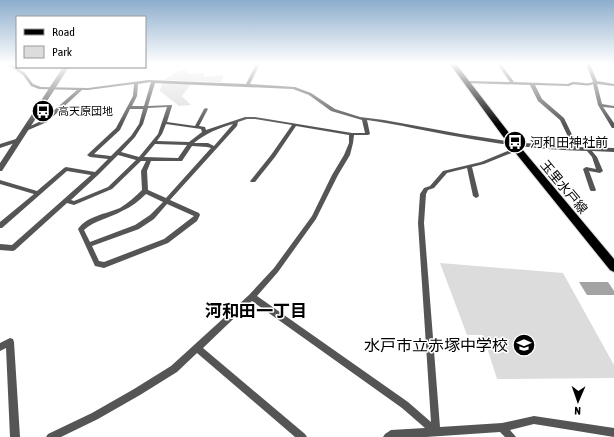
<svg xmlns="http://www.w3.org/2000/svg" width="614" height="437" viewBox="0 0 614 437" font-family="'Asap Condensed','Noto Sans JP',sans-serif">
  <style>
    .green { fill: #dcdcdc }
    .water { fill: #a3a3a3 }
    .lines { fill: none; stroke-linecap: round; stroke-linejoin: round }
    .primary-casing { stroke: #dbdbdb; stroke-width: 2 }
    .minor { fill: #555; fill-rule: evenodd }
    .tertiary { fill: #555; fill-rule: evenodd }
    .primary { fill: #000; fill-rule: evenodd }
    .labels { text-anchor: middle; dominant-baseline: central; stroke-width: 3; stroke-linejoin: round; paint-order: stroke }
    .far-poi-label { font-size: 11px; fill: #000; stroke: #fff; text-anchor: start }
    .poi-label { font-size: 13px; fill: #000; stroke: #fff; text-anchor: start }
    .street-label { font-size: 13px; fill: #000; stroke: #fff }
    .near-poi-label { font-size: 16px; fill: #000; stroke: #fff; text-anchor: end }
    .near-neighbourhood-label { font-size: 17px; font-weight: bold; fill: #000; stroke: #fff }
  </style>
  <rect width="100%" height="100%" fill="#fff"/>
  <g class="green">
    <path d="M180,70h6l3,4 15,-1v4l19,-2 -1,7 -58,-2z"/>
    <path d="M162,83l29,1 -9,12 9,9 -12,1 -19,-15z"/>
    <path d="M440,263l123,10 51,92v13l-117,1 -14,-44h-16z"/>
  </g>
  <path class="water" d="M579,282h29l6,9v4h-27z"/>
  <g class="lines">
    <g class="primary-casing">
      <path id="primary" d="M450,64h6l60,78 98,117v13l-4,-2 -100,-124z"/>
    </g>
    <g class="minor">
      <path d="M6,64h5l14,9 8,11 8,3 47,1 60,-8 98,4 10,-20h4l-10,20 45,3 16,6 24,16 25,8 24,3 77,14 52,8 60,5 -13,-27 -22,-19 -8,-16 -64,-2 -2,-1 2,-1 44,1 -13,-18h4l13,18 54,2c7,-5 17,2 25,-2l-7,-18h4l7,17 17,3v2l-17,-2 5,20 12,2v2l-11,-1 11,16v5h-2l-14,-23 -5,-21c-7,4 -17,-2 -24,2l-34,-1 7,14 22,19 14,29 36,1v4l-22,-1 5,6 6,14 -3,2 -11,-2 7,19 -1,1h-4l-1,-1 -7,-21 3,-2 10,2 -4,-12 -5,-6c-42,-1 -85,-6 -127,-14 -31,-5 -62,-13 -93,-17l3,14 -2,1h-14l-1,8 -3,12 -12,20 -22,44 -38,53 -21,24 151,106 23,20 -13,-199 2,-29 4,-6 6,-2 13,-15 38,-9 34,-14h4v2l-35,14 -12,3 7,29 -1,1 -2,1 -3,-2 -6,-28 -20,5 -13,15 -6,2 -2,4 -2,29 16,204 62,-4 32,-7 80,12v9l-80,-13 -24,6 6,7h-11l-5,-5 -74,5h-43l2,-3 6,-4 34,-2 -23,-20 -150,-107 -49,47 102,86 2,3h-12l-98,-84 -20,19 -37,23 -42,24 -37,18h-15l2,-3 44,-21 42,-24 37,-23 78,-71 25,-27 38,-52 20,-41 12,-20 5,-12v-8l-53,-9 -21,31 -20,25h-4l-1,-1 1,-1 20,-25 21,-30 -37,-6h-8l-9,3 -1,4 -67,74 29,13 1,2 -3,6 -29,22 -64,25 -9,-2 -17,-37c9,-13 28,-15 42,-21 8,-5 15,-11 22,-18l-1,-19 5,-10h-5l-29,28 -38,16 -7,-2 -52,47 -2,1 -13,-1v-6l12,1 79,-70 -24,-4 -65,57h-2v-6l34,-28 -34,-10v-4l37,11 27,-23 2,-1 29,5 13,-13 -18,-2 -3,-2 29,-27 17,-32 1,-12 -46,6h-6l-35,32 -21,9 -2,-1v-1l19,-9 34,-30 -38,-1 -8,-3 -8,-11zM151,82l-7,24h-12l5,-10 1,-12zM155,83l138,6 16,6 22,16 31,9 3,13h-13l-97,-16h-10l-39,13 -1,-3 -6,-1 9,-17 -2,-1 -2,1 -9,17 -28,-4 5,-16v-1l-24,1zM167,107l-9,27 -19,23 -18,-5 14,-15 8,-13 5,-16zM130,109h13l-4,15 -8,12 -20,20 -17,-2 26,-24zM166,124l35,5 1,3 -13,10 -32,-1 5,-7zM233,124l-19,22 -6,-3h-14c12,-10 25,-15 39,-19zM155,144l32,1 -9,13 -34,-1zM192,146l15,1 4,1 -45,50 -18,-8 -1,-19 4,-10h31zM118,155l18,5 -28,27 -34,14 -3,-1 27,-25zM146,194l17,8 -13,13 -15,10 -45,17 -6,-12c11,-10 26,-12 38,-19 9,-4 17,-10 24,-17zM167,204l27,12 -30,23 -60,23 -5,-1 -7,-15 47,-17 15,-10z"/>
      <path d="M19,138l2,1v2l-21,7v-4z"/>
      <path d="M10,338l3,1 1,3 6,95h-10l-4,-89 -6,3v-8z"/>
    </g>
    <path class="tertiary" d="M63,67h6l-67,104h-2v-8z"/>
    <use href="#primary" class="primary"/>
  </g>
  <linearGradient id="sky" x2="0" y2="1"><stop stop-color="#8cadcc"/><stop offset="0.51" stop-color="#fff"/><stop offset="1" stop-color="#fff" stop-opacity="0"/></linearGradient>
  <rect width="614" height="125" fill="url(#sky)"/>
  <defs>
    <g id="bus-disc" transform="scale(1.15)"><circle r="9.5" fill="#000" stroke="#fff"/><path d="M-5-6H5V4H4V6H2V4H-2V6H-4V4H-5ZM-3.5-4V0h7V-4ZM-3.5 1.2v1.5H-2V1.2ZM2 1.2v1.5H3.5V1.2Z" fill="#fff"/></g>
    <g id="school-disc" transform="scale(1.15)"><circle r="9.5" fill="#000" stroke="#fff"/><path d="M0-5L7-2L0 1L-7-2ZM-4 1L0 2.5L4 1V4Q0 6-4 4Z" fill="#fff"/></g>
  </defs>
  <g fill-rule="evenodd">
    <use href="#bus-disc" x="43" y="111"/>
    <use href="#bus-disc" x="515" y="142"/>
    <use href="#school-disc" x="524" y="345"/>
  </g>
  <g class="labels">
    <g class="far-poi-label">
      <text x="58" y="111">高天原団地</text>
    </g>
    <g class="poi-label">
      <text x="530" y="142">河和田神社前</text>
    </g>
    <g class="street-label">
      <text transform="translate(564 187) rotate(50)">玉里水戸線</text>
    </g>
    <g class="near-poi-label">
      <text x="508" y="345">水戸市立赤塚中学校</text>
    </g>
    <g class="near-neighbourhood-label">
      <text x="256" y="311">河和田一丁目</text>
    </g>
  </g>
  <rect x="16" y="16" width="130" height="52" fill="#ffffff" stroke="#999999"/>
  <rect x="24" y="29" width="20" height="6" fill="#000000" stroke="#999999"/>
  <text x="52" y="36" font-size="12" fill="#000000">Road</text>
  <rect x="24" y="46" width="20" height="12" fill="#dcdcdc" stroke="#999999"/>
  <text x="52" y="56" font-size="12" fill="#000000">Park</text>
  <g transform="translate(578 401) rotate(182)" stroke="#ffffff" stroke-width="3" paint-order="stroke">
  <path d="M0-3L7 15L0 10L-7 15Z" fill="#000000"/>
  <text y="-6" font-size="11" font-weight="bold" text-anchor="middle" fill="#000000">N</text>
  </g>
</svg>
